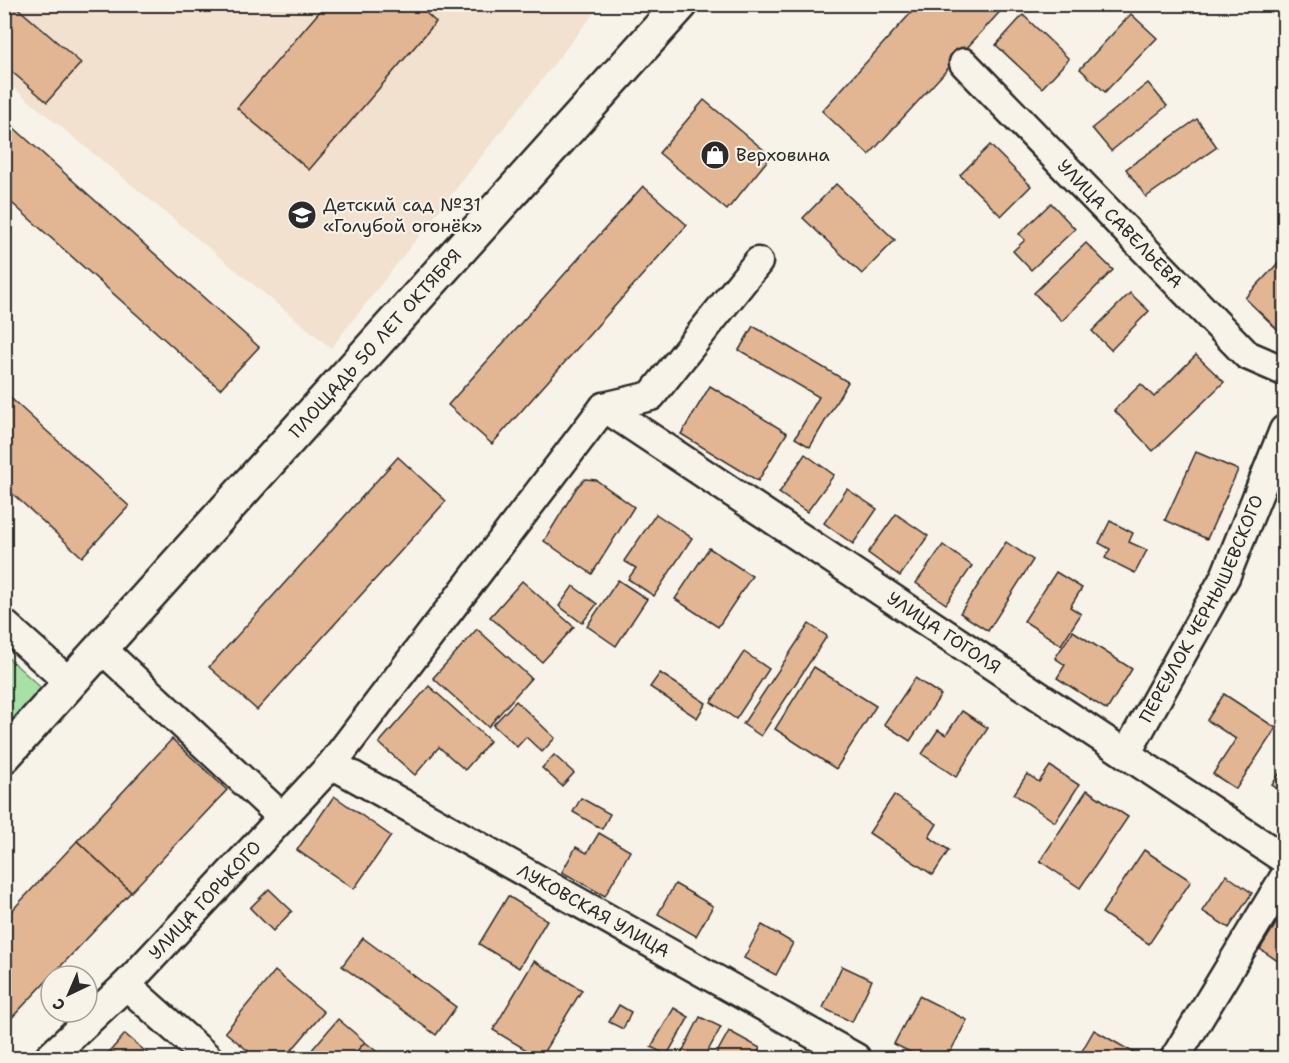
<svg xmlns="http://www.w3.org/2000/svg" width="1289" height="1063" viewBox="0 0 1289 1063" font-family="'Shantell Sans',sans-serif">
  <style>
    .built { fill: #f1e1ce }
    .green { fill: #a7e1a6; stroke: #698668; stroke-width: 1.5 }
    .building { fill: #e2b692; stroke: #2b2b2b; stroke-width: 1.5 }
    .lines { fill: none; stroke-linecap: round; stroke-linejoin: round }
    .street-casing { stroke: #2b2b2b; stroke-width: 33 }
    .secondary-casing { stroke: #2b2b2b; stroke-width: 38 }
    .street { stroke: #f7f3e8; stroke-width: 28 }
    .secondary { stroke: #f7f3e8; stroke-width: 33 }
    .labels { text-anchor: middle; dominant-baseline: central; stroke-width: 4.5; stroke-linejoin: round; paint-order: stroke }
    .poi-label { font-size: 18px; fill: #2b2b2b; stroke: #f7f3e8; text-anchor: start }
    .street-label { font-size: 18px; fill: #2b2b2b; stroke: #f7f3e8 }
  </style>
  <rect width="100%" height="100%" fill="#f7f3e8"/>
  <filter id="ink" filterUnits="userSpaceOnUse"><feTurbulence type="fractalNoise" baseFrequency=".0167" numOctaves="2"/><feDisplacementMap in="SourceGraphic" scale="12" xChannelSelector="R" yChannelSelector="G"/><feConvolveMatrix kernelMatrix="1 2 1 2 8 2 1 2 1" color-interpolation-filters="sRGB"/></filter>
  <g filter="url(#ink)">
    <path class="built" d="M584,4l10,9 -263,335 -326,-267 -1,-76z"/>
    <path class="green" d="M5,655l44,40 -44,48z"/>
    <g class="building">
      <path d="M4,4h9l68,59 -34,39 -43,-37z"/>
      <path d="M326,4h90l20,18 -127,148 -72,-62z"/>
      <path d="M919,4h88l-138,151 -47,-44z"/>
      <path d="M1131,14l26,24 -52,54 -25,-23z"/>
      <path d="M1023,15l46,44 -27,29 -46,-43z"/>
      <path d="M1148,83l19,23 -56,45 -19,-23z"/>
      <path d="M704,100l67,56 -44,54 -68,-57z"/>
      <path d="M4,119l255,228 -39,42 -216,-193z"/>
      <path d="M1197,119l20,28 -71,50 -20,-28z"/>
      <path d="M990,145l41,41 -30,30 -41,-41z"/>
      <path d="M836,184l59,56 -33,34 -59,-56z"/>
      <path d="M643,186l44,39 -195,219 -44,-39z"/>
      <path d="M1051,203l24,26 -44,41 -18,-19 12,-11 -6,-6z"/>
      <path d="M1086,243l27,27 -51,51 -28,-28z"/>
      <path d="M1280,261l4,5v61l-4,5 -35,-34z"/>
      <path d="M1130,293l19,18 -38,39 -19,-19z"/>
      <path d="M753,326l95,56 -38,65 -15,-9 24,-41 -80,-47z"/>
      <path d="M1196,355l28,27 -71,69 -39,-41 27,-26 13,13z"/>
      <path d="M710,386l77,47 -29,48 -77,-47z"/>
      <path d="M4,392l125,114 -47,51 -78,-71z"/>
      <path d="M1196,452l42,18 -31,69 -42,-19z"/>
      <path d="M805,454l29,21 -27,37 -28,-19z"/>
      <path d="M398,457l48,44 -189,209 -48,-43z"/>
      <path d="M585,479l11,1 38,27 -42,67 -48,-33 33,-54z"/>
      <path d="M847,489l30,20 -24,35 -29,-21z"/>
      <path d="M656,514l36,24 -38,58 -26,-17 8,-11 -12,-7z"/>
      <path d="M896,514l32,22 -28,40 -32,-23z"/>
      <path d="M1110,521l23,12 -4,9 18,8 -12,23 -30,-15 5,-9 -11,-6z"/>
      <path d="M1006,542l27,18 -45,71 -28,-18z"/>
      <path d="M943,545l29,21 -26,38 -30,-21z"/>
      <path d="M709,548l43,28 -34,51 -43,-28z"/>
      <path d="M1056,572l26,16 -12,19 11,7 -20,31 -37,-24z"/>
      <path d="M618,580l29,19 -31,47 -29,-20z"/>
      <path d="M522,581l52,46 -32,35 -52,-45z"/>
      <path d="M573,586l24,18 -15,19 -23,-17z"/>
      <path d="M809,624l18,12 -66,100 -18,-12z"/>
      <path d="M477,629l54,49 -43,49 -55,-49z"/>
      <path d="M1073,631l59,38 -25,41 -50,-32 8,-13 -10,-7z"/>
      <path d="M744,652l25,17 -33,50 -25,-17z"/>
      <path d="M814,667l62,39 -40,63 -61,-40z"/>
      <path d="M660,673l46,30 -9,15 -47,-31z"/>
      <path d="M915,678l26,17 -31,46 -26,-17z"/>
      <path d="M429,686l61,55 -25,29 -26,-23 -24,28 -36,-32z"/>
      <path d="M1224,694l52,34 -40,61 -23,-15 23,-35 -29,-19z"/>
      <path d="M516,701l39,37 -13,14 -16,-15 -9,10 -24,-22z"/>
      <path d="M962,711l26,17 -32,49 -34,-23 16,-24 8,5z"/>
      <path d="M172,739l55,51 -96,102 -54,-51z"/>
      <path d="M554,755l20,18 -12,13 -20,-18z"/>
      <path d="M1050,766l29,19 -24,37 -41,-28 13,-20 12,8z"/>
      <path d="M1284,766v28l-12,-9z"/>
      <path d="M1087,790l41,27 -48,71 -40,-27z"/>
      <path d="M894,795l43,29 -8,13 20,13 -16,25 -64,-42z"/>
      <path d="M334,796l57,40 -37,53 -57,-39z"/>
      <path d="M581,798l29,16 -8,15 -29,-17z"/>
      <path d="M599,833l31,18 -25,45 -43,-24 14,-25 11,6z"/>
      <path d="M77,841l54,51 -127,134v-107z"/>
      <path d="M1144,850l47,31 -42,63 -47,-31z"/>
      <path d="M1226,875l26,18 -23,35 -27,-17z"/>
      <path d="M675,884l38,22 -17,30 -38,-22z"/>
      <path d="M269,889l23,22 -19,20 -23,-23z"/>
      <path d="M508,896l39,24 -28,48 -40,-24z"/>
      <path d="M1284,911v54l-24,-16z"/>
      <path d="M762,925l31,18 -17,32 -32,-17z"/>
      <path d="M363,938l93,69 -20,28 -94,-69z"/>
      <path d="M534,961l48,29 -42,68 -47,-28z"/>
      <path d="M842,966l30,14 -20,42 -29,-14z"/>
      <path d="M275,971l49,41 -39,46h-28l-32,-26z"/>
      <path d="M919,996l48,24 -20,38h-25l-28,-14z"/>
      <path d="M619,1005l12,7 -8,17 -14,-7z"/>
      <path d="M674,1008l15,9 -22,38 -16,-8z"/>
      <path d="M700,1017l21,10 -17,31h-25z"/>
      <path d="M338,1019l27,23 -14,16h-46z"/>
      <path d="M1094,1030l49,28h-65z"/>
      <path d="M729,1031l31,17 -5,10h-41z"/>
      <path d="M125,1034l28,24h-49z"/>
      <path d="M365,1042l16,13 -3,3h-27z"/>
    </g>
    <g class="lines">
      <g class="street-casing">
        <g id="street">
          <path id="s1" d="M964,63l283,292 37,16"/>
          <path id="s2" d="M604,407l680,452"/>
          <path d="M4,624l66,59"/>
          <path d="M101,648l181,169"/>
          <path id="s3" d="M1126,754l99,-177 59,-147"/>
          <path id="s4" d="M332,764l524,294"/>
          <path d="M126,985l82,73"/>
          <path id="s5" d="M49,1058l77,-73 206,-221 272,-357 47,-11 107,-134"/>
          <path d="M1175,1058l109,-180"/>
        </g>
      </g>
      <g class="secondary-casing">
        <g id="secondary">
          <path id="s6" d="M4,756l677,-752"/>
        </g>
      </g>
      <use href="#street" class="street"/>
      <use href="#secondary" class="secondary"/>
    </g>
  </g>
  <defs>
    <g id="shop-disc" transform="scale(1.5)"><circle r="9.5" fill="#2b2b2b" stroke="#f7f3e8"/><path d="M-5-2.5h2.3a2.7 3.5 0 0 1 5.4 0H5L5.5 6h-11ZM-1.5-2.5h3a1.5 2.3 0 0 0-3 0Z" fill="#fff"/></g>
    <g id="school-disc" transform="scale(1.5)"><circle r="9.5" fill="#2b2b2b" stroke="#f7f3e8"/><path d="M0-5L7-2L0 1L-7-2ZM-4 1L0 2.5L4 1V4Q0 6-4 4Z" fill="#fff"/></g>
  </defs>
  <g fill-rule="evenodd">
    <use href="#shop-disc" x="715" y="155"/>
    <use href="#school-disc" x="302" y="215"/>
  </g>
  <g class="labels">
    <g class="poi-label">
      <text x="736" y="155">Верховина</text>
      <text x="323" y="205">Детский сад №31<tspan x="323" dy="21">«Голубой огонёк»</tspan></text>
    </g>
    <g class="street-label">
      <text stroke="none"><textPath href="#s1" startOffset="224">УЛИЦА САВЕЛЬЕВА</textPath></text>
      <text stroke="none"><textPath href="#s6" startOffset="555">ПЛОЩАДЬ 50 ЛЕТ ОКТЯБРЯ</textPath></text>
      <text stroke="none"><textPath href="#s3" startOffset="164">ПЕРЕУЛОК ЧЕРНЫШЕВСКОГО</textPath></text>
      <text stroke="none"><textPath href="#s2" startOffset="408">УЛИЦА ГОГОЛЯ</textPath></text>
      <text stroke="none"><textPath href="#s5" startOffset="222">УЛИЦА ГОРЬКОГО</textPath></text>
      <text stroke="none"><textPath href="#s4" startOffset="300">ЛУКОВСКАЯ УЛИЦА</textPath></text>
    </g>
  </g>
  <rect width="1289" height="1063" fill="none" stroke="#f7f3e8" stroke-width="24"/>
  <rect x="12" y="12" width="1265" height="1039" fill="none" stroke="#2b2b2b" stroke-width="2" filter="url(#ink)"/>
  <g transform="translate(69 994) rotate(224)"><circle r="28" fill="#f7f3e8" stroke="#a5a39c" stroke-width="1.5"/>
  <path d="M0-4.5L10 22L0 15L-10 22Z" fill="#2b2b2b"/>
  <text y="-9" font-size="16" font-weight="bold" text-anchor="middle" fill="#2b2b2b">С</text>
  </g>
</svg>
